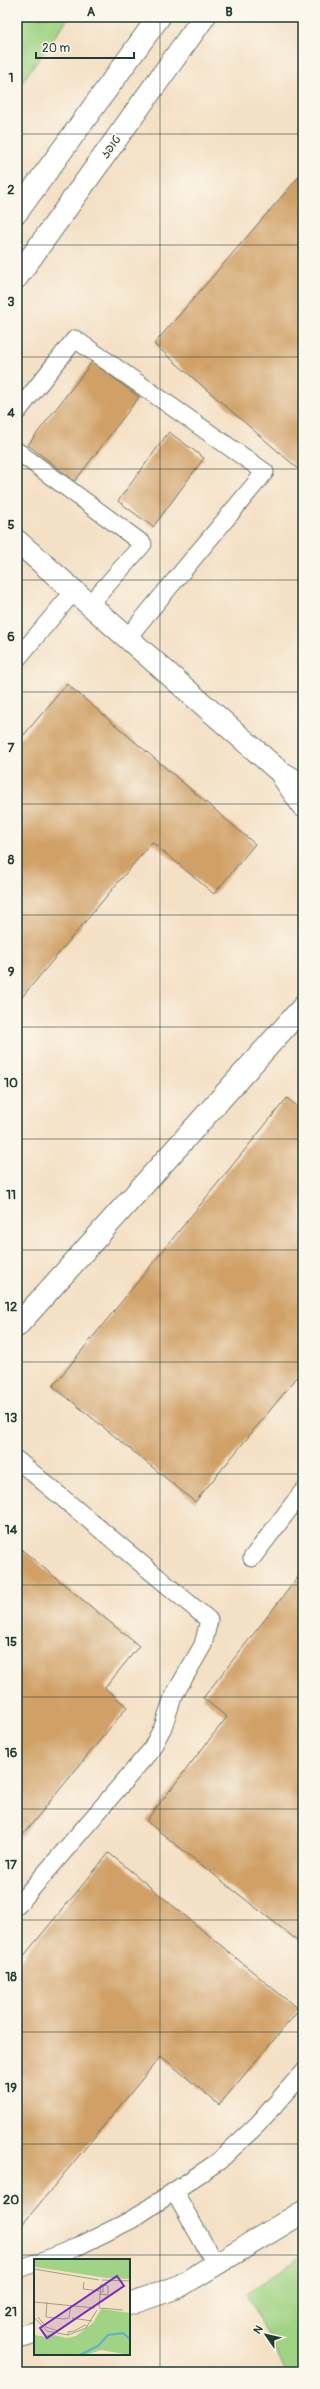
<svg xmlns="http://www.w3.org/2000/svg" width="320" height="2389" viewBox="0 0 320 2389" font-family="Pangolin,'Playpen Sans Hebrew',sans-serif">
  <style>
    .green { fill: #a0d384; stroke: #60885c }
    .building { fill: #d0a066 }
    .lines { fill: none; stroke-linecap: round; stroke-linejoin: round }
    .service-casing { stroke: #6a7667; stroke-width: 19 }
    .minor-casing { stroke: #6a7667; stroke-width: 24 }
    .tertiary-casing { stroke: #6a7667; stroke-width: 24 }
    .service { stroke: #fff; stroke-width: 17 }
    .minor { stroke: #fff; stroke-width: 22 }
    .tertiary { stroke: #fff; stroke-width: 22 }
    .grid { fill: none; stroke: #1f3d34; stroke-width: 1; stroke-opacity: 0.55 }
    .labels { text-anchor: middle; dominant-baseline: central; stroke-width: 3; stroke-linejoin: round; paint-order: stroke }
    .street-label { font-size: 12px; fill: #1f3d34; stroke: #fbf7ec }
    .inset-river { fill: none; stroke: #5cb0d8; stroke-width: 2 }
    .inset-road { fill: none; stroke: #9f9f8b; stroke-width: 1 }
    .view { fill: #7b2cbf; fill-opacity: 0.15; stroke: #7b2cbf; stroke-width: 2 }
    .inset-edge { fill: none; stroke: #1f3d34; stroke-width: 2 }
    .neatline { fill: none; stroke: #1f3d34; stroke-width: 1.5 }
    .grid-label { font-size: 13px; text-anchor: middle; font-weight: bold; fill: #1f3d34 }
  </style>
  <rect width="100%" height="100%" fill="#fbf7ec"/>
  <filter id="ink" filterUnits="userSpaceOnUse"><feTurbulence type="fractalNoise" baseFrequency=".025" numOctaves="2"/><feDisplacementMap in="SourceGraphic" scale="8" xChannelSelector="R" yChannelSelector="G"/><feConvolveMatrix kernelMatrix="1 2 1 2 8 2 1 2 1" color-interpolation-filters="sRGB"/></filter>
  <filter id="wash" filterUnits="userSpaceOnUse"><feTurbulence type="fractalNoise" baseFrequency=".012" numOctaves="4" result="noise"/><feDisplacementMap in="SourceGraphic" scale="16" xChannelSelector="R" yChannelSelector="G"/><feGaussianBlur stdDeviation="0.9" result="paint"/><feColorMatrix in="noise" values="0 0 0 0 0 0 0 0 0 0 0 0 0 0 0 0 0 1.4 0 .05"/><feComposite in="paint" operator="in"/></filter>
  <g filter="url(#wash)">
    <rect width="100%" height="100%" fill="#f4e0c5"/>
    <g class="green">
      <path d="M17,17h52l-52,72z"/>
      <path d="M303,2255v117h-17l-39,-79z"/>
    </g>
    <g id="blocks">
      <g class="building">
        <path d="M303,172v301l-149,-129z"/>
        <path d="M92,362l47,35 -64,84 -47,-36z"/>
        <path d="M169,432l35,26 -51,69 -35,-26z"/>
        <path d="M67,684l188,160 -41,50 -62,-52 -135,161v-260z"/>
        <path d="M287,1098l16,13v259l-108,132 -142,-116z"/>
        <path d="M17,1546l122,100 -34,42 22,19 -110,135z"/>
        <path d="M303,1571v374l-157,-124 81,-104 -24,-19z"/>
        <path d="M109,1853l190,157 -80,95 -58,-49 -144,175v-267z"/>
      </g>
    </g>
  </g>
  <g filter="url(#ink)">
    <use href="#blocks" fill-opacity="0" stroke="#6a7667" stroke-width="1"/>
    <g class="lines">
      <g class="service-casing">
        <g id="service">
          <path d="M17,412l58,-73 190,133 -138,166"/>
          <path d="M17,451l126,93 -54,61"/>
          <path d="M17,659l57,-68"/>
          <path d="M17,1460l192,160 -6,25 -30,52 -10,30 -12,23 -134,156"/>
          <path d="M252,1558l51,-67"/>
          <path d="M175,2193l41,72"/>
          <path d="M44,2260l33,-13 54,-27 88,-59 39,-37 45,-52"/>
          <path d="M17,2270l18,-7"/>
        </g>
      </g>
      <g class="minor-casing">
        <g id="minor">
          <path d="M17,541l262,230 24,14"/>
          <path d="M283,777l20,29"/>
          <path d="M17,1326l286,-319"/>
          <path d="M129,2304l49,-17 125,-75"/>
          <path d="M17,2338l18,-5"/>
        </g>
      </g>
      <g class="tertiary-casing">
        <g id="tertiary">
          <path d="M17,212l142,-195"/>
          <path d="M17,277l187,-260"/>
        </g>
      </g>
      <use href="#service" class="service"/>
      <use href="#minor" class="minor"/>
      <use href="#tertiary" class="tertiary"/>
    </g>
  </g>
  <path class="grid" d="M160,17v2355M17,134h286M17,245h286M17,357h286M17,469h286M17,580h286M17,692h286M17,804h286M17,915h286M17,1027h286M17,1139h286M17,1250h286M17,1362h286M17,1474h286M17,1585h286M17,1697h286M17,1809h286M17,1920h286M17,2032h286M17,2144h286M17,2255h286"/>
  <g class="labels">
    <g class="street-label">
      <text transform="translate(111 147) rotate(-54)">טופז</text>
    </g>
  </g>
  <g transform="translate(34 2259)">
    <rect width="96" height="96" fill="#f4e0c5"/>
    <path d="M0,0h96v20l-23,-1 -71,-11 -2,-1zM67,50l29,4v42l-29,-5 -15,5h-52v-20l12,2 2,-3 19,4 9,-2 17,-13z" fill="#a0d384"/>
    <path class="inset-river" d="M46,96l18,-9 10,-11 15,-2 7,6"/>
    <path class="inset-road" d="M0,10l65,11M68,21l28,1M50,23l-1,7 17,2M65,35l9,1v-9l-5,-1v7h-3M0,43l61,6M13,43l-1,15 18,2 5,-1 2,-13M65,48l2,-23M65,49l24,2M0,58l13,14 21,4 18,-7 11,-18M4,58l8,10 12,4M38,59l20,3M34,76v-3l6,-1 11,-6 2,2"/>
    <path class="view" d="M83,17l7,10 -77,52 -7,-10z"/>
    <rect width="96" height="96" class="inset-edge"/>
  </g>
  <rect width="320" height="2389" fill="none" stroke="#fbf7ec" stroke-width="44"/>
  <g transform="translate(266 2335) rotate(304)" stroke="#fbf7ec" stroke-width="3" paint-order="stroke">
  <path d="M0-3L7 15L0 10L-7 15Z" fill="#1f3d34"/>
  <text y="-6" font-size="11" font-weight="bold" text-anchor="middle" fill="#1f3d34">N</text>
  </g>
  <path d="M36 52v6h98v-6" fill="none" stroke="#1f3d34" stroke-width="2"/>
  <text x="42" y="52" font-size="12" fill="#1f3d34" stroke="#fbf7ec" stroke-width="3" paint-order="stroke">20 m</text>
  <rect x="22" y="22" width="276" height="2345" class="neatline"/>
  <g class="grid-label">
    <text x="91" y="16">A</text>
    <text x="229" y="16">B</text>
    <text x="11" y="82">1</text>
    <text x="11" y="194">2</text>
    <text x="11" y="306">3</text>
    <text x="11" y="417">4</text>
    <text x="11" y="529">5</text>
    <text x="11" y="641">6</text>
    <text x="11" y="752">7</text>
    <text x="11" y="864">8</text>
    <text x="11" y="976">9</text>
    <text x="11" y="1087">10</text>
    <text x="11" y="1199">11</text>
    <text x="11" y="1311">12</text>
    <text x="11" y="1422">13</text>
    <text x="11" y="1534">14</text>
    <text x="11" y="1646">15</text>
    <text x="11" y="1757">16</text>
    <text x="11" y="1869">17</text>
    <text x="11" y="1981">18</text>
    <text x="11" y="2092">19</text>
    <text x="11" y="2204">20</text>
    <text x="11" y="2316">21</text>
  </g>
</svg>
